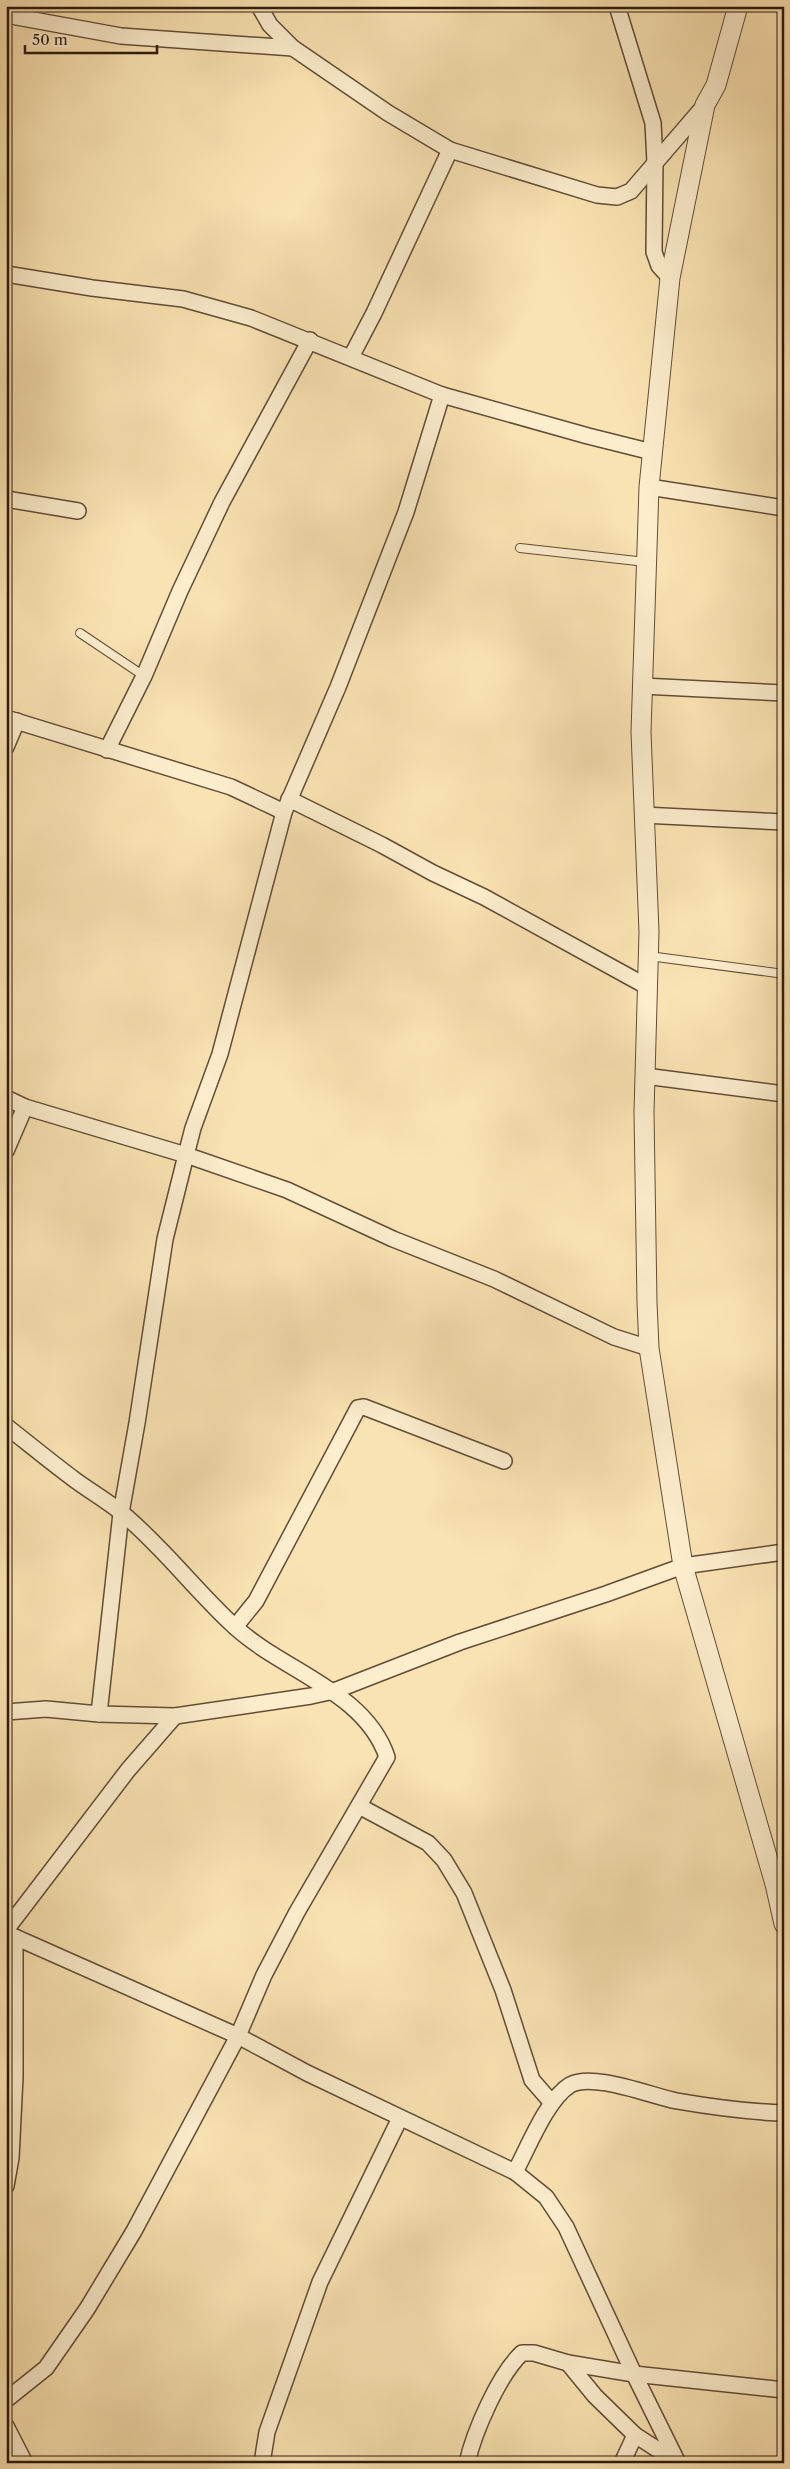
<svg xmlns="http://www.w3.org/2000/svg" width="790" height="2469" viewBox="0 0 790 2469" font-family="'Libre Caslon Text',serif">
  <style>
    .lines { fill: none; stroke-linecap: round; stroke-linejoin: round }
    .service-casing { stroke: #624c38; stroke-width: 10 }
    .minor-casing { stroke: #624c38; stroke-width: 18 }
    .tertiary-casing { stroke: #624c38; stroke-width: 21 }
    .service { stroke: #fcedcd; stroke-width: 8 }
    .minor { stroke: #fcedcd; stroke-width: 15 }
    .tertiary { stroke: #fcedcd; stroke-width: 19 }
  </style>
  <rect width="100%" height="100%" fill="#fae3b2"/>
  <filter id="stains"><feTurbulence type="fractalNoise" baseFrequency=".004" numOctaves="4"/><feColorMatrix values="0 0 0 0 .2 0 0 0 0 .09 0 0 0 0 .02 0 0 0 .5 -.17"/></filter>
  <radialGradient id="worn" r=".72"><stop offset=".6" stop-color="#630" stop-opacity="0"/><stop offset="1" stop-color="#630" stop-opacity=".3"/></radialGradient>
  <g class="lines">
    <g class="service-casing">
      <g id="service">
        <path d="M520,548l126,14"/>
        <path d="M80,633l64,43"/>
        <path d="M649,956l135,18"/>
      </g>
    </g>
    <g class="minor-casing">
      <g id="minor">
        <path d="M259,6l11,19 23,23 95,65 62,37 147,45 20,2 14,-6 74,-86"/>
        <path d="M617,6l36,117 2,39 -1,90 5,14 11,12"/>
        <path d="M6,15l115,21 172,12"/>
        <path d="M6,274l86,14 91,11 68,19 191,77 146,41 64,16"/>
        <path d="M351,357l23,-44 76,-163"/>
        <path d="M649,487l135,21"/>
        <path d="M6,499l72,12"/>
        <path d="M642,686l142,7"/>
        <path d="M6,718l225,69 53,25"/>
        <path d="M6,747l11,-26"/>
        <path d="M107,750l37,-74 36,-85 42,-89 88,-162"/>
        <path d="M289,799l93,46 51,28 51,24 162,89"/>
        <path d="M643,815l141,7"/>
        <path d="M645,1076l139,18"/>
        <path d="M6,1098l19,9 161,48 101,35 106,49 101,40 120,58 35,11"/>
        <path d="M6,1151l19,-44"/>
        <path d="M6,1426c23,18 46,37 69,54 15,11 32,21 47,33 41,34 73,77 112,113 48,45 131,65 153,131l-90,155 -33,63 -26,61 -104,195 -47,78 -41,59 -40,32"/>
        <path d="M235,1627l21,-26 102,-193 6,-1 140,54"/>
        <path d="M6,1712l40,-3 53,5 76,2 136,-20 23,-5 126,-49 146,-48 77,-28 101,-14"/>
        <path d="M99,1714l22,-201 16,-90 28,-184 21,-84 7,-27 27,-74 64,-242 54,-125 68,-175 36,-117"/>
        <path d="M359,1806l69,37 16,17 20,33 39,97 29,90 20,23"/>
        <path d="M6,1930l122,-160 47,-54"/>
        <path d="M6,1933l232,103 69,37 208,99 31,25 20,30 68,147 44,89"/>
        <path d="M515,2172c13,-24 32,-73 55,-87 23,-13 81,11 107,16 35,6 72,11 107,12"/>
        <path d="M6,2186l5,-28 4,-81v-139"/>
        <path d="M568,2363l27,33 40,39 42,27"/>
        <path d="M6,2426l19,37"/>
        <path d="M262,2463l5,-31 53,-150 80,-164"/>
        <path d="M467,2463c7,-31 32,-89 55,-110h12l34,10 66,11 150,16"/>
        <path d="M622,2463l13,-28"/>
      </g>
    </g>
    <g class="tertiary-casing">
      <path id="tertiary" d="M738,6l-22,79 -11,20 -35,173 -21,209 -8,245 8,200 -5,180 3,191 2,45 34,218 92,318 9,40"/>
    </g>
    <use href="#service" class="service"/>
    <use href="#minor" class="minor"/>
    <use href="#tertiary" class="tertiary"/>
  </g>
  <rect width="790" height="2469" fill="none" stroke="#fae3b2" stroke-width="25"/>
  <rect x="8" y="8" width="775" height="2454" fill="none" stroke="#2f1a0f" stroke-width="2.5"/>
  <rect x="12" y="12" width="765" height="2444" fill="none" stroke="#2f1a0f"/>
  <path d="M25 45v8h132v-8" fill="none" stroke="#2f1a0f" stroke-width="2.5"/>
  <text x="32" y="45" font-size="15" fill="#2f1a0f" stroke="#fcedcd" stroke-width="4" paint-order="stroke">50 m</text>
  <rect width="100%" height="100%" filter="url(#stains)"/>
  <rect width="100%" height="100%" fill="url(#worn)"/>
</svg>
